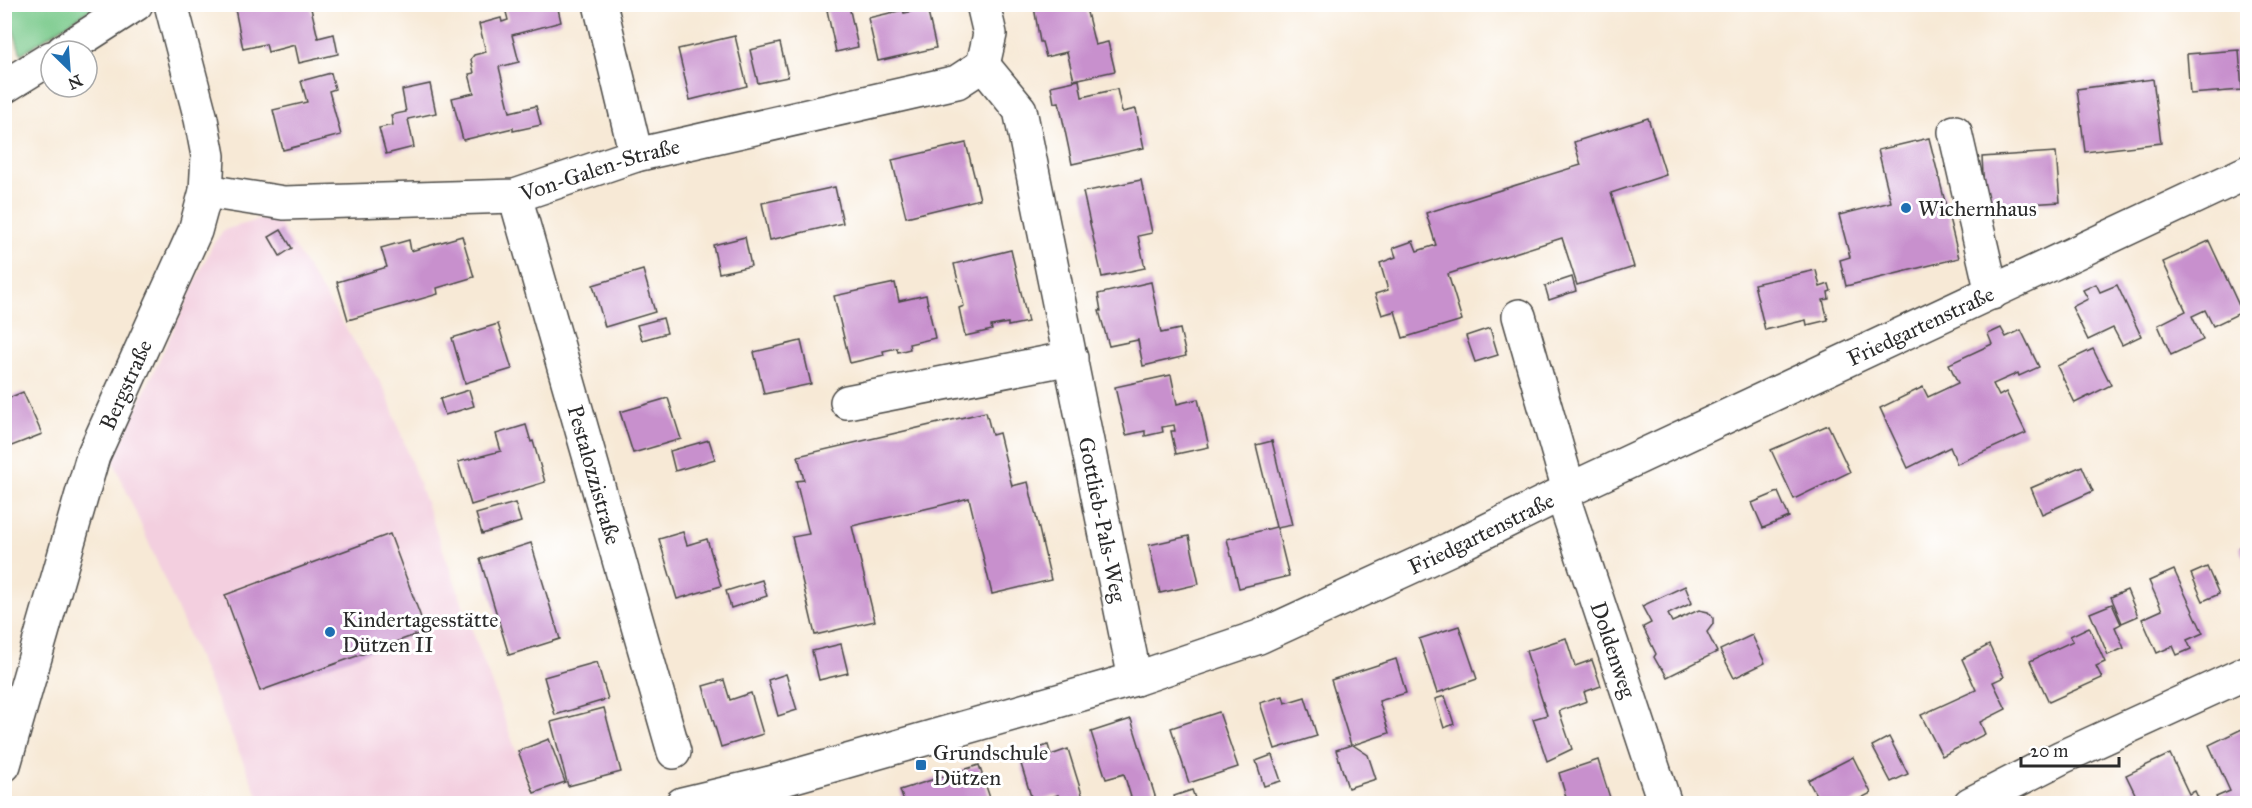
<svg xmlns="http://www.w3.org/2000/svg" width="2252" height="808" viewBox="0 0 2252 808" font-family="'IM FELL Great Primer',serif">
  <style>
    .built { fill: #f3cfdf }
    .green { fill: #78c98a; stroke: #527a5a; stroke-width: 1.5 }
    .building { fill: #c890cd }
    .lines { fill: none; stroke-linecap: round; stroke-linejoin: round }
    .minor-casing { stroke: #4a4845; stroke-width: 36 }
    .minor { stroke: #fff; stroke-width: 33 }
    .poi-dot { fill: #1f6fb2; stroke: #fff; stroke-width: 2 }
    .labels { text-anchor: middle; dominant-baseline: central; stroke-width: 6; stroke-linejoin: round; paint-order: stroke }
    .street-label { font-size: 22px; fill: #2b2b2b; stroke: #fff }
    .poi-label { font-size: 22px; fill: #2b2b2b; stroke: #fff; text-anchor: start }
  </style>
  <rect width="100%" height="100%" fill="#fff"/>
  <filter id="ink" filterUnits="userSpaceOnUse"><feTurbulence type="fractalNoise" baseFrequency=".0167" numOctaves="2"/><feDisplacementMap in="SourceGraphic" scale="12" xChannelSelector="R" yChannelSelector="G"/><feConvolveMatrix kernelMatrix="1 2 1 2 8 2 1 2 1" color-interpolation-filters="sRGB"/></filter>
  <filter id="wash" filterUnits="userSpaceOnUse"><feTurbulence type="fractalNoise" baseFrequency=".008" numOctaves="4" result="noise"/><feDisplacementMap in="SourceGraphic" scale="24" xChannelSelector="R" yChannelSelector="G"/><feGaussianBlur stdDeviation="1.35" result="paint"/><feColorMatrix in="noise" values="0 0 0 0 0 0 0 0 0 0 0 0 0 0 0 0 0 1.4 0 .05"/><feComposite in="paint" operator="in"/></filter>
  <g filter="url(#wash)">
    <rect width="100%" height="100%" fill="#f7e9d6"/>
    <path class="built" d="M274,215l111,175 150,413h-274l-148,-343 100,-216 11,-14z"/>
    <path class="green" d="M5,4h92v1l-76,49z"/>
    <g id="blocks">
      <g class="building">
        <path d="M234,4h76l8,34 16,-4 4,20 -39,9 -4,-18 -27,7 -2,-8 -23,5z"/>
        <path d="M504,4h53l4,18 -49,13 7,27 -20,5 11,45 26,-6 5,19 -28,6v-3l-50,12 -11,-42 22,-5 -5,-19 5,-1 -3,-14 3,-4 12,-3 -7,-28 22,-6 1,4 6,-2z"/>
        <path d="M1047,4h38l10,41 13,-3 7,29 -41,9 -7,-28 -21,5 -4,-15h-2l-6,-35z"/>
        <path d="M849,6l9,41 -22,5 -9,-42z"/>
        <path d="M927,8l9,40 -58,13 -10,-43 35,-8 1,3z"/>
        <path d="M735,36l12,50 -57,14 -12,-51z"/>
        <path d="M780,43l8,34 -30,6 -8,-33z"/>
        <path d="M2239,50l3,40 -52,4 -3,-40z"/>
        <path d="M331,73l4,16 -6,2 12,44 -58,15 -10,-40 34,-8 -6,-21z"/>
        <path d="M2153,79l8,64 -76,9 -8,-63z"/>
        <path d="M1079,80l3,17 35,-8 5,23 14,-3 8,39 -72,16 -13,-62 -5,1 -3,-17z"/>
        <path d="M430,84l6,29 -28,6 6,28 -28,7 -7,-26 14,-3 -2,-10 15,-3 -4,-22z"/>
        <path d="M1648,118l18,57 -55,18 23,74 -57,18 -15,-47 -114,36 14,46 -59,18 -8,-27 -13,4 -7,-21 13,-4 -8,-27 16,-6 -3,-9 20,-7 4,10 19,-6 -10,-32 155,-48 -7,-23z"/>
        <path d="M1929,138l30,120 -113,28 -6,-26 10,-3 -11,-42 52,-13 -13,-52z"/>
        <path d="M966,143l14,56 -74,18 -14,-57z"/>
        <path d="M2056,152l4,50 -75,5 -3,-50z"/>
        <path d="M1141,180l11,53 -14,3 7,32 -43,9 -19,-85z"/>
        <path d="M835,187l8,36 -73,17 -8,-37z"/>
        <path d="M281,230l11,18 -12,8 -11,-19z"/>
        <path d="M462,236l12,41 -37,11 1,6 -90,26 -11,-38 50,-15 -6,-19 28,-8 2,11z"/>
        <path d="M745,237l6,29 -32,7 -6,-28z"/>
        <path d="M2209,241l33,71 -29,14 -8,-16 -13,6 11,24 -32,15 -13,-30 28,-14 -23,-49z"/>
        <path d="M1011,250l17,72 -20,4v-3l-17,3 1,4 -27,6 -6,-28 5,-2 -10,-42z"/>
        <path d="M643,270l12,42 -50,15 -12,-42z"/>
        <path d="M1816,270l4,17 9,-3 2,7 -3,1 1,7 -6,1 5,20 -21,5 -1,-5 -41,10 -11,-46z"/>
        <path d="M1572,277l4,14 -27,9 -4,-14z"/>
        <path d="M1151,282l10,51 19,-4 6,27 -43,10 -5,-26 -29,6 -10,-35h2l-3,-17z"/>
        <path d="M895,283l4,18 27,-6 9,43 -26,6 1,5 -12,3 -1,-4 -14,3 1,4 -34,8 -16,-67z"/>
        <path d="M2096,284l4,8 17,-7 24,51 -19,9 -9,-17 -25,12 -16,-33 16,-8 -5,-9z"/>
        <path d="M663,318l4,15 -25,7 -5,-15z"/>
        <path d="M498,324l14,45 -47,14 -13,-45z"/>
        <path d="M1490,328l8,27 -23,7 -9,-26z"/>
        <path d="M2001,328l5,9 15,-7 18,37 -20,9 -1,-3 -25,11 6,12 7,-4 20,41 -69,31 -7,-17 -42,21 -28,-60 43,-21 5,10 30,-14 -9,-19 43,-20 -4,-10z"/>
        <path d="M801,341l10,43 -47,10 -10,-42z"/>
        <path d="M2093,349l18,36 -36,18 -18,-37z"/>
        <path d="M1171,375l6,29 21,-5 11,48 -33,7 -5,-23h4l-1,-6 -12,2 1,5 -18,4v-5l-19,4 -11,-48z"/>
        <path d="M469,390l5,16 -29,9 -5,-16z"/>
        <path d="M23,392l19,42 -38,15v-49z"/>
        <path d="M668,398l13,41 -48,14 -13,-41z"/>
        <path d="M986,412l6,23 7,-2 13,53 16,-4 23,98 -59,14 -23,-96 -27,7 -90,21 23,95 -60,14 -23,-98 17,-3 -13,-53 8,-1 -6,-24z"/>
        <path d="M526,425l5,17 2,-1 12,41 -74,23 -13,-43 43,-11 -5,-17z"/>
        <path d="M1828,425l22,47 -56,27 -23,-49z"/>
        <path d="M709,440l6,19 -40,12 -5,-20z"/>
        <path d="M1272,441l20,84 -15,3 12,48 -50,12 -12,-49 49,-12 -20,-82z"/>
        <path d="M2082,466l11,25 -51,23 -11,-26z"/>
        <path d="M1778,492l11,25 -26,11 -11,-25z"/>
        <path d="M515,503l6,19 -39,12 -6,-20z"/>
        <path d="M683,532l4,13 20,-6 14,47 -44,13 -18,-60z"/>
        <path d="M390,534l36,97 -166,60 -35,-96z"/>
        <path d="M1189,536l10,48 -39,9 -11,-48z"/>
        <path d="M531,543l29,96 -51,16 -29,-96z"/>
        <path d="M2248,543v23l-9,-19z"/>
        <path d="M2207,567l12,27 -16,7 -12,-27z"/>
        <path d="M2174,570l29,63 -16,7 4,9 -14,6 -4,-9 -16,7 -15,-34 20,-9 -13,-29z"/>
        <path d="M762,580l5,16 -36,12 -5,-17z"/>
        <path d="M1685,586l7,17 -24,11 4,8 27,-12 9,2 5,6v6l-6,8 10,20 -50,25 -5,-9 -3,-2 -5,-9 2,-3 -13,-27 8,-4 -9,-17z"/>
        <path d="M2127,590l11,26 -16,7 -11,-26z"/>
        <path d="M2112,604l9,20 -6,3 9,21 -16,7 -18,-42z"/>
        <path d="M1459,626l18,53 -40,14 -18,-54z"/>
        <path d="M2089,627l16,35 -9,4 6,12 -53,24 -19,-41 43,-20 -3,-5z"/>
        <path d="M1752,635l13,28 -31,15 -14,-28z"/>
        <path d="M1566,638l9,28 17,-6 9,26 -17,6 3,9 -28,10 13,38 -25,12 -14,-42 14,-4 -21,-64z"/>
        <path d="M841,644l7,29 -29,7 -7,-29z"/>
        <path d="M1989,645l15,32 -11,5 13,27 -26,13 5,12 -43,22 -21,-41 55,-25 -14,-31z"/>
        <path d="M1396,659l10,34 -27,8 10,32 -36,12 15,10 8,24 -28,9 -12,-38 15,-5 -20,-65z"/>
        <path d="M597,662l11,37 -53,16 -11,-38z"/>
        <path d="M786,674l11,36 -19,6 -10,-36z"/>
        <path d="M724,680l6,20 21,-7 12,41 -42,13 -18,-61z"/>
        <path d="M1283,696l2,7 20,-6 12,39 -42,13 -15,-46z"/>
        <path d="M1445,696l9,28 -10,4 -9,-29z"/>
        <path d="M604,708l17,64 -53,14 -17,-64z"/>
        <path d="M1219,712l19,55 -49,16 -18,-55z"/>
        <path d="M1131,719l25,80 -14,5h-9l-9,-30 -18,5 -15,-47z"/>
        <path d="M2248,726v78h-29l-3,-7 14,-6 -21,-46z"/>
        <path d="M1889,737l19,37 -17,8 -19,-36z"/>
        <path d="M549,739l16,43 -31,11 -16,-42z"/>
        <path d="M1048,745l3,10 17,-6 17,55h-25l-2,-9 -25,8 -12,-39 17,-5 -2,-10z"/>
        <path d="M2170,754l19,40 6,-3 6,13h-61l-14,-29z"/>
        <path d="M1272,755l9,26 -17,5 -8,-25z"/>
        <path d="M1853,757l18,36 -21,11h-29l-13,-24z"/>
        <path d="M1598,760l14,44h-44l-9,-31z"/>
        <path d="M979,765l13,39h-92l4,-2 -4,-12z"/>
        <path d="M1192,790l5,14h-21l-2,-8z"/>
      </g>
    </g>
  </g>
  <g filter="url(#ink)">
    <use href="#blocks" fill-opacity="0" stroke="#4a4845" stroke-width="1.5"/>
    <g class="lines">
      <g class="minor-casing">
        <g id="minor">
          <path d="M600,4l36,151"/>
          <path d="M983,4l7,30 -7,31"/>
          <path d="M63,51l73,-47"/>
          <path id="s1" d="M983,65l37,45 115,569"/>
          <path d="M4,87l47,-29"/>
          <path d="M1955,132l37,161"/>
          <path id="s2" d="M206,191l78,12 231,-7 121,-41 321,-73 26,-17"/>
          <path id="s3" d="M515,196l159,556"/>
          <path d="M1519,316l50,174"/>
          <path d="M847,402l224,-44"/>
          <path id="s4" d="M1562,494l103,310"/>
          <path id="s5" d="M4,765l89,-309 102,-225 11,-40 2,-35 -7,-37 -30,-115"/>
          <path id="s6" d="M682,804l88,-21 365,-104 124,-42 191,-88 119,-59 679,-318"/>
          <path d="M1970,804l92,-47 186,-85"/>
        </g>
      </g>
      <use href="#minor" class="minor"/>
    </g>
  </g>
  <g class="poi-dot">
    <circle cx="1906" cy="208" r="6"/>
    <circle cx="330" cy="632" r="6"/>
    <rect x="915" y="759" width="12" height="12" rx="3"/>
  </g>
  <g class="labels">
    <g class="street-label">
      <text stroke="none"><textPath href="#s2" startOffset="399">Von-Galen-Straße</textPath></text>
      <text stroke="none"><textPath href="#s6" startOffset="1332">Friedgartenstraße</textPath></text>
      <text stroke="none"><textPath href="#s5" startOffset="400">Bergstraße</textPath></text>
      <text stroke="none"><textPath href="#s3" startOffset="290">Pestalozzistraße</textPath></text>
      <text stroke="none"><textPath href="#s1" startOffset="476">Gottlieb-Pals-Weg</textPath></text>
      <text stroke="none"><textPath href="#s6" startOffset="846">Friedgartenstraße</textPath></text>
      <text stroke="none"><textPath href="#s4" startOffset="164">Doldenweg</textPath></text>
    </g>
    <g class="poi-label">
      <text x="1918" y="208">Wichernhaus</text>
      <text x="342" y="619">Kindertagesstätte<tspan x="342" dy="25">Dützen II</tspan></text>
      <text x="933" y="752">Grundschule<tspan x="933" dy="25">Dützen</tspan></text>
    </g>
  </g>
  <rect width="2252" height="808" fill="none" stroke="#fff" stroke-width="24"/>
  <g transform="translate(69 69) rotate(155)"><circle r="28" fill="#ffffff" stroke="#aaaaaa" stroke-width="1.5"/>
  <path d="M0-4.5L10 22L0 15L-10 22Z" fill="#1f6fb2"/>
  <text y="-9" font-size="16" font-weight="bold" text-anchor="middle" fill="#2b2b2b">N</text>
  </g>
  <path d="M2021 757v9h98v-9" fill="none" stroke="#2b2b2b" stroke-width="3"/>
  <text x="2030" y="757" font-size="18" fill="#2b2b2b" stroke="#ffffff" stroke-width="4.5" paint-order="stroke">20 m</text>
</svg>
